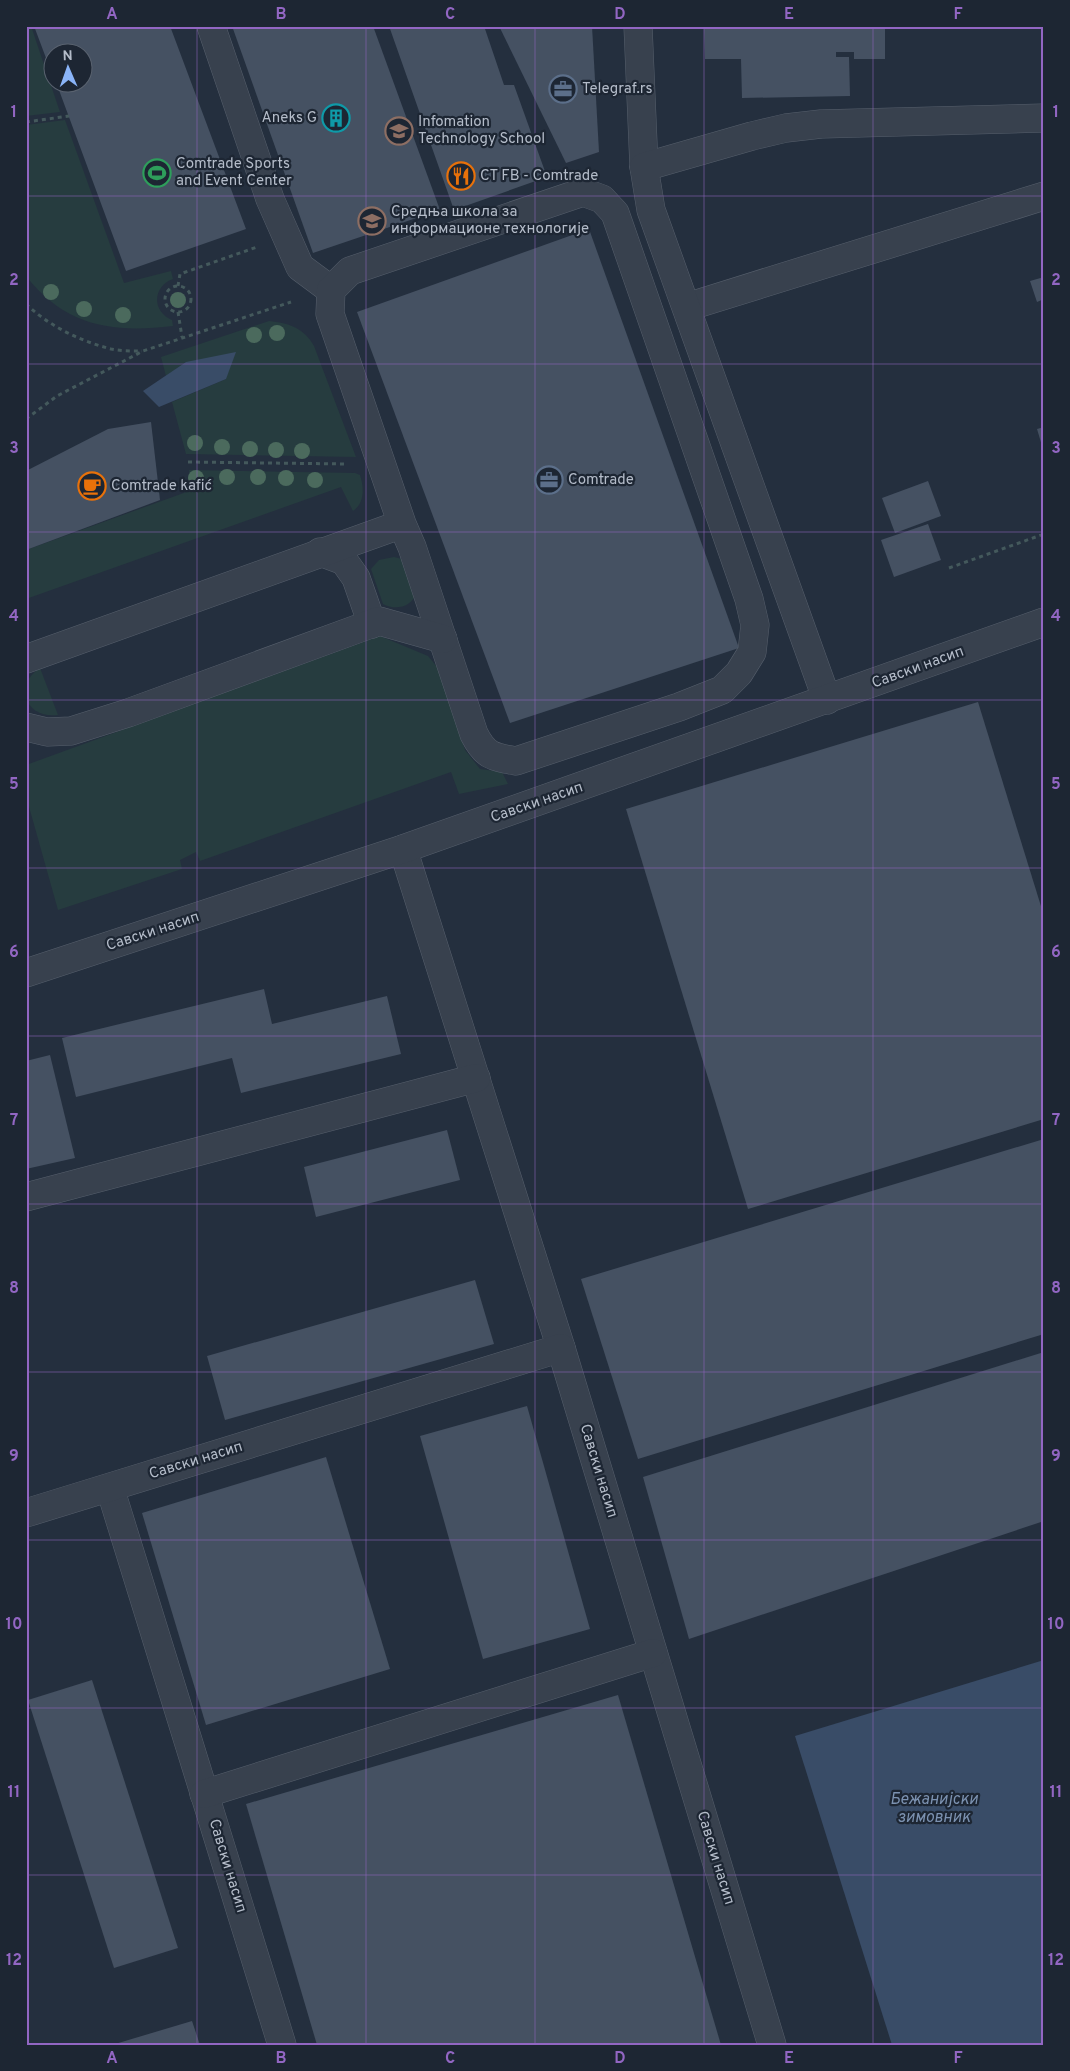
<svg xmlns="http://www.w3.org/2000/svg" width="1070" height="2071" viewBox="0 0 1070 2071" font-family="Overpass,sans-serif">
  <style>
    .green { fill: #263c3f }
    .water { fill: #394c67 }
    .building { fill: #455162 }
    .lines { fill: none; stroke-linecap: round; stroke-linejoin: round }
    .minor-casing { stroke: #565f6c; stroke-width: 29 }
    .path { stroke: #44595c; stroke-width: 3; stroke-dasharray: 4 4; stroke-linecap: butt }
    .minor { stroke: #38414e; stroke-width: 28 }
    .tree { fill: #4b6a5d }
    .grid { fill: none; stroke: #9266c3; stroke-width: 1; stroke-opacity: 0.55 }
    .labels { text-anchor: middle; dominant-baseline: central; stroke-width: 4.5; stroke-linejoin: round; paint-order: stroke }
    .poi-label { font-size: 15px; fill: #b4bcc9; stroke: #1d2633; text-anchor: start }
    .street-label { font-size: 15px; fill: #b4bcc9; stroke: #1d2633 }
    .water-label { font-size: 16px; font-style: italic; fill: #7c92b1; stroke: #1d2633 }
    .neatline { fill: none; stroke: #9266c3; stroke-width: 2 }
    .grid-label { font-size: 16px; text-anchor: middle; font-weight: bold; fill: #9266c3 }
  </style>
  <rect width="100%" height="100%" fill="#242f3e"/>
  <g class="green">
    <path d="M26,26h5l29,86 -34,4z"/>
    <path d="M65,120l59,163 47,-12 2,8c-20,7 -22,32 -1,41l1,6c-60,7 -107,1 -147,-50v-151z"/>
    <path d="M269,321c20,2 35,7 45,25l42,111 -170,-3 -14,-52 54,-23 -40,-17 -20,14 -5,-19z"/>
    <path d="M189,470l166,3 5,2c4,12 5,28 -7,36l-12,-24 -315,112v-49l166,-60z"/>
    <path d="M394,557l8,2 15,33c-5,15 -21,19 -34,12l-12,-35 8,-9z"/>
    <path d="M380,636l48,20 10,12 27,82 15,19 22,3 6,12 -49,10 -8,-22 -251,89 -4,-9 -16,8 2,9 -124,41 -32,-114v-31z"/>
    <path d="M40,668l18,47c-33,4 -45,-30 -18,-47z"/>
  </g>
  <g class="water">
    <path d="M236,352l-10,27 -67,28 -16,-16 43,-29z"/>
    <path d="M1044,1660v385h-152l-97,-309z"/>
  </g>
  <g class="building">
    <path d="M34,26h136l76,203 -120,42 -70,-189h26v-30h-30v22z"/>
    <path d="M232,26h141l67,184 -127,43z"/>
    <path d="M389,26h95l20,59h10l33,92 -93,33z"/>
    <path d="M499,26h93l7,126 -33,11z"/>
    <path d="M704,26l181,2v31h-31v-7h-18v5h13l1,39 -108,2 -1,-39h-36z"/>
    <path d="M589,229l150,419 -229,75 -153,-411z"/>
    <path d="M1044,277v22l-7,3 -7,-21z"/>
    <path d="M151,422l9,78 -134,50v-79l82,-42z"/>
    <path d="M1044,427v22h-1l-6,-20z"/>
    <path d="M928,481l13,35 -46,17 -13,-35z"/>
    <path d="M928,524l13,36 -47,17 -13,-37z"/>
    <path d="M978,702l66,214v203l-296,90 -122,-400z"/>
    <path d="M264,989l8,35 115,-28 14,58 -160,39 -9,-35 -156,39 -14,-59z"/>
    <path d="M50,1055l25,103 -49,11v-108z"/>
    <path d="M447,1130l13,50 -144,37 -12,-50z"/>
    <path d="M1044,1139v195l-406,125 -57,-180z"/>
    <path d="M475,1280l19,64 -269,76 -18,-64z"/>
    <path d="M1044,1352v169l-355,118 -46,-162z"/>
    <path d="M527,1406l63,223 -107,30 -63,-223z"/>
    <path d="M326,1457l64,212 -184,56 -64,-212z"/>
    <path d="M92,1680l86,268 -64,20 -86,-268z"/>
    <path d="M618,1695l103,350h-404l-71,-241z"/>
    <path d="M192,2021l8,24h-85v-1z"/>
  </g>
  <g class="lines">
    <g class="minor-casing">
      <g id="minor">
        <path d="M211,26l59,173 30,68 31,23"/>
        <path d="M638,26l6,141"/>
        <path d="M687,307l357,-111"/>
        <path d="M320,552l24,9 12,17 16,46"/>
        <path d="M26,659l376,-135 -72,-210 1,-24 19,-19 233,-79 19,7 13,14 134,386 6,26 -3,27 -13,21 -17,17 -43,17 -163,54c-23,-4 -31,-5 -42,-27l-62,-187 -10,-23"/>
        <path d="M827,700l-176,-490 -7,-43 108,-31 34,-8 35,-4 223,-6"/>
        <path d="M26,727l21,5 24,-1 57,-18 251,-92 64,18"/>
        <path d="M403,849l158,499"/>
        <path d="M26,973l377,-124 641,-227"/>
        <path d="M26,1197l450,-119"/>
        <path d="M110,1488l172,557"/>
        <path d="M26,1513l535,-165 211,697"/>
        <path d="M204,1794l449,-141"/>
      </g>
    </g>
    <g class="path">
      <path d="M26,122l43,-6"/>
      <path d="M178,286l2,-12 77,-27"/>
      <circle cx="178" cy="299" r="13"/>
      <path d="M26,304c23,22 54,37 85,45 10,2 21,2 31,2"/>
      <path d="M178,312l4,25"/>
      <path d="M26,419l31,-23 86,-45 148,-49"/>
      <path d="M188,462l159,2"/>
      <path d="M949,568l95,-34"/>
    </g>
    <use href="#minor" class="minor"/>
  </g>
  <g class="tree">
    <circle cx="51" cy="292" r="8"/>
    <circle cx="178" cy="300" r="8"/>
    <circle cx="84" cy="309" r="8"/>
    <circle cx="123" cy="315" r="8"/>
    <circle cx="277" cy="333" r="8"/>
    <circle cx="254" cy="335" r="8"/>
    <circle cx="195" cy="443" r="8"/>
    <circle cx="222" cy="447" r="8"/>
    <circle cx="250" cy="449" r="8"/>
    <circle cx="276" cy="450" r="8"/>
    <circle cx="302" cy="451" r="8"/>
    <circle cx="227" cy="477" r="8"/>
    <circle cx="258" cy="477" r="8"/>
    <circle cx="196" cy="478" r="8"/>
    <circle cx="286" cy="478" r="8"/>
    <circle cx="315" cy="480" r="8"/>
  </g>
  <path class="grid" d="M197,26v2019M366,26v2019M535,26v2019M704,26v2019M873,26v2019M26,196h1018M26,364h1018M26,532h1018M26,700h1018M26,868h1018M26,1036h1018M26,1204h1018M26,1372h1018M26,1540h1018M26,1708h1018M26,1875h1018"/>
  <defs>
    <g id="office-ring" transform="scale(1.4375)"><circle r="9.5" fill="#1d2633" stroke="#5c6f8a" stroke-width="1.5"/><path d="M-6-3h4V-5.5h4V-3h4V5H-6ZM-1-4.5V-3h2v-1.5ZM-6 0V1H6V0Z" fill="#5c6f8a"/></g>
    <g id="building-ring" transform="scale(1.4375)"><circle r="9.5" fill="#1d2633" stroke="#0f9aa8" stroke-width="1.5"/><path d="M-4-6H4V6H1V3H-1V6H-4ZM-2.5-4.3h1.7v1.8h-1.7ZM.8-4.3h1.7v1.8H.8ZM-2.5-1h1.7V.8h-1.7ZM.8-1h1.7V.8H.8Z" fill="#0f9aa8"/></g>
    <g id="school-ring" transform="scale(1.4375)"><circle r="9.5" fill="#1d2633" stroke="#8d6e63" stroke-width="1.5"/><path d="M0-5L7-2L0 1L-7-2ZM-4 1L0 2.5L4 1V4Q0 6-4 4Z" fill="#8d6e63"/></g>
    <g id="stadium-ring" transform="scale(1.4375)"><circle r="9.5" fill="#1d2633" stroke="#2e9e5b" stroke-width="1.5"/><path d="M0-5a6.5 5 0 1 0 0 10a6.5 5 0 1 0 0-10ZM-3.5-1.8h7v3.6h-7Z" fill="#2e9e5b"/></g>
    <g id="restaurant-ring" transform="scale(1.4375)"><circle r="9.5" fill="#1d2633" stroke="#e8710a" stroke-width="1.5"/><path d="M-5-6h1v4h1v-4h1v4h1v-4h1v5L-1.5 .5V6h-2V.5L-5-1ZM5-6V6H3V1.5H1.5Q1.5-4 5-6Z" fill="#e8710a"/></g>
    <g id="cafe-ring" transform="scale(1.4375)"><circle r="9.5" fill="#1d2633" stroke="#e8710a" stroke-width="1.5"/><path d="M-5.5-4.5H6V0H3Q3 3.5 0 3.5H-2.5Q-5.5 3.5-5.5 0ZM3-3.2v2h1.7v-2ZM-6 4.5H4V6H-6Z" fill="#e8710a"/></g>
  </defs>
  <g fill-rule="evenodd">
    <use href="#office-ring" x="563" y="89"/>
    <use href="#building-ring" x="336" y="118"/>
    <use href="#school-ring" x="399" y="131"/>
    <use href="#stadium-ring" x="157" y="173"/>
    <use href="#restaurant-ring" x="461" y="176"/>
    <use href="#school-ring" x="372" y="221"/>
    <use href="#office-ring" x="549" y="480"/>
    <use href="#cafe-ring" x="92" y="486"/>
  </g>
  <g class="labels">
    <g class="poi-label">
      <text x="582" y="89">Telegraf.rs</text>
      <text x="317" y="118" text-anchor="end">Aneks G</text>
      <text x="418" y="122">Infomation<tspan x="418" dy="17">Technology School</tspan></text>
      <text x="176" y="164">Comtrade Sports<tspan x="176" dy="17">and Event Center</tspan></text>
      <text x="480" y="176">CT FB - Comtrade</text>
      <text x="391" y="212">Средња школа за<tspan x="391" dy="17">информационе технологије</tspan></text>
      <text x="568" y="480">Comtrade</text>
      <text x="111" y="486">Comtrade kafić</text>
    </g>
    <g class="street-label">
      <text transform="translate(918 668) rotate(-20)">Савски насип</text>
      <text transform="translate(537 803) rotate(-19)">Савски насип</text>
      <text transform="translate(153 932) rotate(-18)">Савски насип</text>
      <text transform="translate(196 1461) rotate(-17)">Савски насип</text>
      <text transform="translate(598 1471) rotate(73)">Савски насип</text>
      <text transform="translate(715 1858) rotate(73)">Савски насип</text>
      <text transform="translate(227 1866) rotate(73)">Савски насип</text>
    </g>
    <g class="water-label">
      <text x="934" y="1800">Бежанијски<tspan x="934" dy="18">зимовник</tspan></text>
    </g>
  </g>
  <rect width="1070" height="2071" fill="none" stroke="#1d2633" stroke-width="55"/>
  <g transform="translate(68 68) rotate(358)"><circle r="24" fill="#1d2633" stroke="#59626f"/>
  <path d="M0-4L9 19L0 12L-9 19Z" fill="#8ab4f8"/>
  <text y="-8" font-size="14" font-weight="bold" text-anchor="middle" fill="#b4bcc9">N</text>
  </g>
  <rect x="28" y="28" width="1014" height="2016" class="neatline"/>
  <g class="grid-label">
    <text x="112" y="19">A</text>
    <text x="281" y="19">B</text>
    <text x="450" y="19">C</text>
    <text x="620" y="19">D</text>
    <text x="789" y="19">E</text>
    <text x="958" y="19">F</text>
    <text x="14" y="117">1</text>
    <text x="1056" y="117">1</text>
    <text x="14" y="285">2</text>
    <text x="1056" y="285">2</text>
    <text x="14" y="453">3</text>
    <text x="1056" y="453">3</text>
    <text x="14" y="621">4</text>
    <text x="1056" y="621">4</text>
    <text x="14" y="789">5</text>
    <text x="1056" y="789">5</text>
    <text x="14" y="957">6</text>
    <text x="1056" y="957">6</text>
    <text x="14" y="1125">7</text>
    <text x="1056" y="1125">7</text>
    <text x="14" y="1293">8</text>
    <text x="1056" y="1293">8</text>
    <text x="14" y="1461">9</text>
    <text x="1056" y="1461">9</text>
    <text x="14" y="1629">10</text>
    <text x="1056" y="1629">10</text>
    <text x="14" y="1797">11</text>
    <text x="1056" y="1797">11</text>
    <text x="14" y="1965">12</text>
    <text x="1056" y="1965">12</text>
    <text x="112" y="2063">A</text>
    <text x="281" y="2063">B</text>
    <text x="450" y="2063">C</text>
    <text x="620" y="2063">D</text>
    <text x="789" y="2063">E</text>
    <text x="958" y="2063">F</text>
  </g>
</svg>
